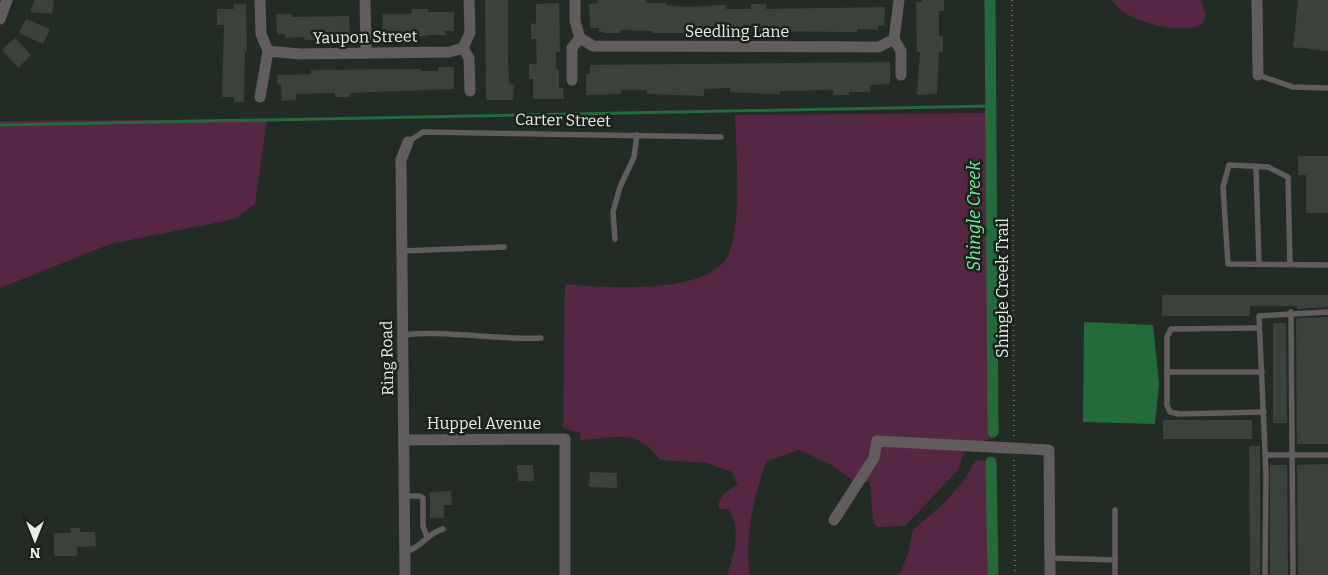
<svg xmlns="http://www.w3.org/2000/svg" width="1328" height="575" viewBox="0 0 1328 575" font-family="Bitter,serif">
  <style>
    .green { fill: #562744 }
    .water { fill: #246b3c }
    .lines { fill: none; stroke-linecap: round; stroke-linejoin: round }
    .stream { stroke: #246b3c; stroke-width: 3 }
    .canal { stroke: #246b3c; stroke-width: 11 }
    .building { fill: #3a423b }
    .path { stroke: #69706b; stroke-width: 2; stroke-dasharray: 1 4; stroke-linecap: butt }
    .lane { stroke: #615c5e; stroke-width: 5.5 }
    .street { stroke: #615c5e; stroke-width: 11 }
    .labels { text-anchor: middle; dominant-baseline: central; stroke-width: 5; stroke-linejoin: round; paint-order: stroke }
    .street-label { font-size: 16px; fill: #e6ece7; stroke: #1a221b }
    .water-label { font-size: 18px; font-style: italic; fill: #76ec9a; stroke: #1a221b }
  </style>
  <rect width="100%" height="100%" fill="#232b25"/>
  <g class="green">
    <path d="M1111,0h90l5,16 -5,9c-22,8 -56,0 -76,-12 -5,-3 -9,-9 -14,-13z"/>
    <path d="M991,113l2,325 -13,4 -16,10 -6,18 -53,56 -27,1 -5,-4 -3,-42 -12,3 -28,-20 -31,-14 -32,11c-13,33 -23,78 -17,114h-23c7,-19 15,-49 1,-66h-9c-2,-13 10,-19 19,-25l-6,-12 -25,-9 -47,-3c-23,-33 -43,-22 -80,-20l1,-7 -18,-5 2,-144c39,4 136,11 161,-25 17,-25 10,-113 9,-144z"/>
    <path d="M267,119l-12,85 -20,15 -125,25 -110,44v-167z"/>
    <path d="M976,460l15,2 -4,113h-92l5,-2 8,-19 5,-24 31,-27 18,-20z"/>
  </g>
  <path class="water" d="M1084,322l69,3 6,59 -4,40 -72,-2z"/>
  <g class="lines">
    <path class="stream" d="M0,125l991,-19"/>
    <g class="canal">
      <path d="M990,0l3,432"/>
      <path d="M991,462l2,113"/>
    </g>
  </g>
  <g class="building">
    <path d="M35,0h19l-2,14 -22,-2z"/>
    <path d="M485,0h23v57l1,27 5,1 -1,15h-27z"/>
    <path d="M597,0h49v3h20v2l20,2 40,-2v4h25v-5h15v5l119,-2 -1,19 -6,-1v5l-21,-1v3l-120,-1v1l-27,1v-2l-24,-1v3h-33v-2l-33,-1v3h-16l-5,-2v-3h-9l-1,-24 8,-1z"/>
    <path d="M922,0h22v11h-5v25h4v16h-4l-2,42 -20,1 3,-43h-3l-1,-50h6z"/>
    <path d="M1298,0h30v51l-35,-4z"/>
    <path d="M559,3l1,49h-4v17h3v19h4l1,11h-31v-20h-4v-15h8l-1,-25h-5v-16l5,1v-20z"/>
    <path d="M234,4h12l1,47h-2l-1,51h-10v-5h-12l2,-72h-7v-16h17z"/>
    <path d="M412,9h16v3h26v19h-9l1,4h-19v1h-45l1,-22h28z"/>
    <path d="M276,14h16v3l57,-1 1,19h-8l1,4 -39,1v-3l-19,1v-4h-8z"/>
    <path d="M26,19l24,10 -7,15 -24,-11z"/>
    <path d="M15,38l16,17 -13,13 -16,-18z"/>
    <path d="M890,62v22l-20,1v7h-21v3h-16v-5l-53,1v3h-10l-40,-2v-4l-26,1v7l-57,-2v-4h-26v4l-35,1v-21h4v-9z"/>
    <path d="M438,67h16v22l-104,4v4h-15v-4l-39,1v6l-14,1 -1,-17 -3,1 -1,-10 34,-1v-4l110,-1v2h17z"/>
    <path d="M1298,156h30v57h-22v-38h-8z"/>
    <path d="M1162,295h166v12l-31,2v-3h-47v10h-88z"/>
    <path d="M1328,317v127h-31l-1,-121 1,-5z"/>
    <path d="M1273,323h13l1,100h-14z"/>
    <rect x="1163" y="420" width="89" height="19"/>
    <path d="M1249,446h11v129h-10z"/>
    <path d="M1328,464v111h-30l-1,-110z"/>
    <path d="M517,465h16l1,16h-16z"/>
    <path d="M1270,465h17l1,110h-18z"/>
    <path d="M590,472l27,1v15l-28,-1z"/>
    <path d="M451,491l1,14h-8v13h-14v-26z"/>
    <path d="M70,528h10v4h15l1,14 -19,1v9h-23v-23h17z"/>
  </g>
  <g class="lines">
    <g class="path">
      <path d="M1012,0l2,438"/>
      <path d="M1014,460l1,115"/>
    </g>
    <g class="lane">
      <path d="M1258,75l35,12 35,1"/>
      <path d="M408,142l15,-10 298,5"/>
      <path d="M1256,166l3,98"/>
      <path d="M615,239l-2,-27 7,-25 14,-30 3,-22"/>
      <path d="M402,251l102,-4"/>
      <path d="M1290,264l-2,-87 -20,-10 -39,-2 -6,22 5,77 100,1"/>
      <path d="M1291,312l2,263"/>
      <path d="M1259,328l-88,1 -4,8v68l3,7 9,2 85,-2"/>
      <path d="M403,335c46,-5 92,5 138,3"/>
      <path d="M1167,372h95"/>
      <path d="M1266,455h62"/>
      <path d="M404,496h16l3,2v28l4,11"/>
      <path d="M1115,510v50"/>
      <path d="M405,552c20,-6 20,-18 38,-23"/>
      <path d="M1050,558l65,2v15"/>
      <path d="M1265,575l1,-102 -7,-157 69,-4"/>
    </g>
    <g class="street">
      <path d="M365,0l1,53"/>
      <path d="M469,0l1,33 -7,15 6,10 1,33"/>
      <path d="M575,0v21l5,17"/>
      <path d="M899,0l-5,39 7,12v24"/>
      <path d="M1257,0l1,75"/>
      <path d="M0,19l7,-19"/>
      <path d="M580,38l13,8 286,1 15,-8"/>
      <path d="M268,51l32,3 149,-2 14,-4"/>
      <path d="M572,80v-32l8,-10"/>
      <path d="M260,97l8,-46 -7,-17 -1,-34"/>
      <path d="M404,440l161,-1v136"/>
      <path d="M834,520l40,-62 3,-17 172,9 1,125"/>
      <path d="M405,575l-4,-415 7,-18"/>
    </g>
  </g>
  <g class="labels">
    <g class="street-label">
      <text x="737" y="31">Seedling Lane</text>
      <text transform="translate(365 37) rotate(-1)">Yaupon Street</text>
      <text transform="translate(563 120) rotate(1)">Carter Street</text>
      <text transform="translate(1002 288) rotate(-90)">Shingle Creek Trail</text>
      <text transform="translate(387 358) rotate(-91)">Ring Road</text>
      <text x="484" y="423">Huppel Avenue</text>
    </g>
    <g class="water-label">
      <text transform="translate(974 216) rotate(-90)">Shingle Creek</text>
    </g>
  </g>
  <g transform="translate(35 540) rotate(180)" stroke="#1a221b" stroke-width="4" paint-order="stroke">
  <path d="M0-4L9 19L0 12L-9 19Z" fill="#e6ece7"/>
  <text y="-8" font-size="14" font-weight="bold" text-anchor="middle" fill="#e6ece7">N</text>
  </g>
</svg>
